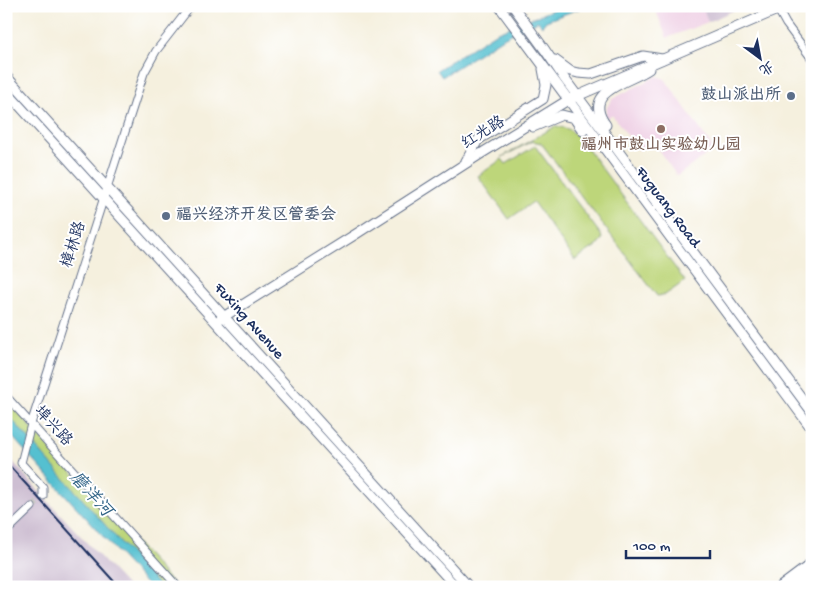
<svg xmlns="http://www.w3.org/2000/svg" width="818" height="593" viewBox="0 0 818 593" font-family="'Gochi Hand','LXGW WenKai TC',sans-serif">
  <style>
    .built { fill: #efd0e5 }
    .industrial { fill: #cdbed2 }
    .green { fill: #bdd67a; stroke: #6c826c }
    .water { fill: #55c0d0; stroke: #387897 }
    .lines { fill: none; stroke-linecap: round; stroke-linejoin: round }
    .minor-tunnel { stroke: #c9c9c4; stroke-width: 7; stroke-dasharray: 7 3.5; stroke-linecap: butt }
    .minor-casing { stroke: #67738b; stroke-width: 9 }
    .major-casing { stroke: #67738b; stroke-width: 11 }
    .minor { stroke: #fff; stroke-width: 7 }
    .major { stroke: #fff; stroke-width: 9 }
    .rail { stroke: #1b2f5e; stroke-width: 2 }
    .service-dot { fill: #5c6f8a; stroke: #fff; stroke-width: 2 }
    .education-dot { fill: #8d6e63; stroke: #fff; stroke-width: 2 }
    .labels { text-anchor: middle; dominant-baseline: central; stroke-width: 4; stroke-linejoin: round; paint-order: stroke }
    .service-label { font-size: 16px; font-weight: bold; fill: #4e5e75; stroke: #fff; text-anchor: end }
    .street-label { font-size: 16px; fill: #1b2f5e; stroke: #fff }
    .education-label { font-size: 16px; font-weight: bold; fill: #785e54; stroke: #fff }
    .water-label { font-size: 18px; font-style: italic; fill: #2f6286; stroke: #fff }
  </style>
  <rect width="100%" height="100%" fill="#fff"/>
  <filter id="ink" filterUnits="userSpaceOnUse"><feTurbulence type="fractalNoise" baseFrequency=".02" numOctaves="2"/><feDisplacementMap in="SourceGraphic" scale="10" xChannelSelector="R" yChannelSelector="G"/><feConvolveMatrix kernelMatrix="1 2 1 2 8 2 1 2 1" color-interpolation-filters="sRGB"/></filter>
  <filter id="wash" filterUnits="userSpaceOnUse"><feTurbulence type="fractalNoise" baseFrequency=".0096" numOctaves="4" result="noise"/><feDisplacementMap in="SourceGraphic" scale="20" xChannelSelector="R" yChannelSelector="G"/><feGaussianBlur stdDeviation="1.12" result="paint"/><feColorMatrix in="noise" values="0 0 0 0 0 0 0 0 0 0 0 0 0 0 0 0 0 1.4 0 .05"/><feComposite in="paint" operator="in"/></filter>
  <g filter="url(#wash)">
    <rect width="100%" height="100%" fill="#f5f0de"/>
    <g class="built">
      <path d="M654,6h48l6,16 -41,16z"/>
      <path d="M657,76l8,3 49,70 -37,27 -25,-35 -13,9 -27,-35 -5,3 -2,-2 2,-9 5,-8z"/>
    </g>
    <g class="industrial">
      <path d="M702,6h41l-35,16z"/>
      <path d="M6,454l41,46 81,87h-122z"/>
    </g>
    <g class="green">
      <path d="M556,126l12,3 10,7 107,145 -20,14 -8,1 -116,-153 -9,-2 -30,16z"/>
      <path d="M535,146l66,89 1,4 -3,5 -24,16 -42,-58 -24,17 -31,-43 24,-17 4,5z"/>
      <path d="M6,399l170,188h-16l-154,-174z"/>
    </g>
    <g class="water">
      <path d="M562,6h24l-40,15 -4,5 -4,-5 -37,18 -59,38 -5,-7 58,-37z"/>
      <path d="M6,413l154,174h-11l-143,-157z"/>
    </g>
  </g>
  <g filter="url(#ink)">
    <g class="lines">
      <path class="minor-tunnel" d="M32,507l11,-11"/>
      <g class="minor-casing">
        <g id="minor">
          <path d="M776,6l10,18 26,35"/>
          <path d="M777,10l8,-4"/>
          <path d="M6,396l172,191"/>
          <path d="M43,496v-9l-22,-24 10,-39 113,-351 12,-22 35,-45"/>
          <path d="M6,532l26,-25"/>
        </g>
      </g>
      <g class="major-casing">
        <g id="major">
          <path d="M499,6l313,423"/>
          <path d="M513,6l32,44 19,28 248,334"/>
          <path d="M555,60l15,11 8,2 13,1 52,-18 19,3"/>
          <path d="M6,76l463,511"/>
          <path d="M6,91l450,496"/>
          <path d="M606,125c-26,-34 23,-42 43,-56"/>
          <path d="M533,127l29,-12 12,3 9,13"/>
          <path d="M466,161l12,-21 65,-41 3,-14 -3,-16"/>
          <path d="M220,319l136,-85 126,-81 86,-53 209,-90"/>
          <path d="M780,587l32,-24"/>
          <path d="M792,587l20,-15"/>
        </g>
      </g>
      <use href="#minor" class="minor"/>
      <use href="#major" class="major"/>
      <path class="rail" d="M6,462l113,125"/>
    </g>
  </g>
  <g class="service-dot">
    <circle cx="791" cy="96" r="5"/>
    <circle cx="166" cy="216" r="5"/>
  </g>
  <circle class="education-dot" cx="661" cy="129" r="5"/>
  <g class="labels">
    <g class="service-label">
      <text x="781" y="96">鼓山派出所</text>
      <text x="176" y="216" text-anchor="start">福兴经济开发区管委会</text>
    </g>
    <g class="street-label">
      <text transform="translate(484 134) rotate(-32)">红光路</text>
      <text transform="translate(667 208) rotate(53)">Fuguang Road</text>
      <text transform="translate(75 245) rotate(-72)">樟林路</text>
      <text transform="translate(248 322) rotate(48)">Fuxing Avenue</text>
      <text transform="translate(52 427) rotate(48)">埠兴路</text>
    </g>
    <g class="education-label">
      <text x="661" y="146">福州市鼓山实验幼儿园</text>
    </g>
    <g class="water-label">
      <text transform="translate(90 495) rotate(48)">磨洋河</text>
    </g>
  </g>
  <rect width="818" height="593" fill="none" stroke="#fff" stroke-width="25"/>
  <g transform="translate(760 58) rotate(148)" stroke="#ffffff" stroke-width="4" paint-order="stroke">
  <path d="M0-4L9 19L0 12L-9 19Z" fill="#1b2f5e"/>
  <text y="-8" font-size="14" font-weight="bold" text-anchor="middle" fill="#1b2f5e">北</text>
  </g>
  <path d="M626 550v8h84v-8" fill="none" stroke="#1b2f5e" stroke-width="2.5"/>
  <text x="633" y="550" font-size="15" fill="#1b2f5e" stroke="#ffffff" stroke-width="4" paint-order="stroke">100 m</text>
</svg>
